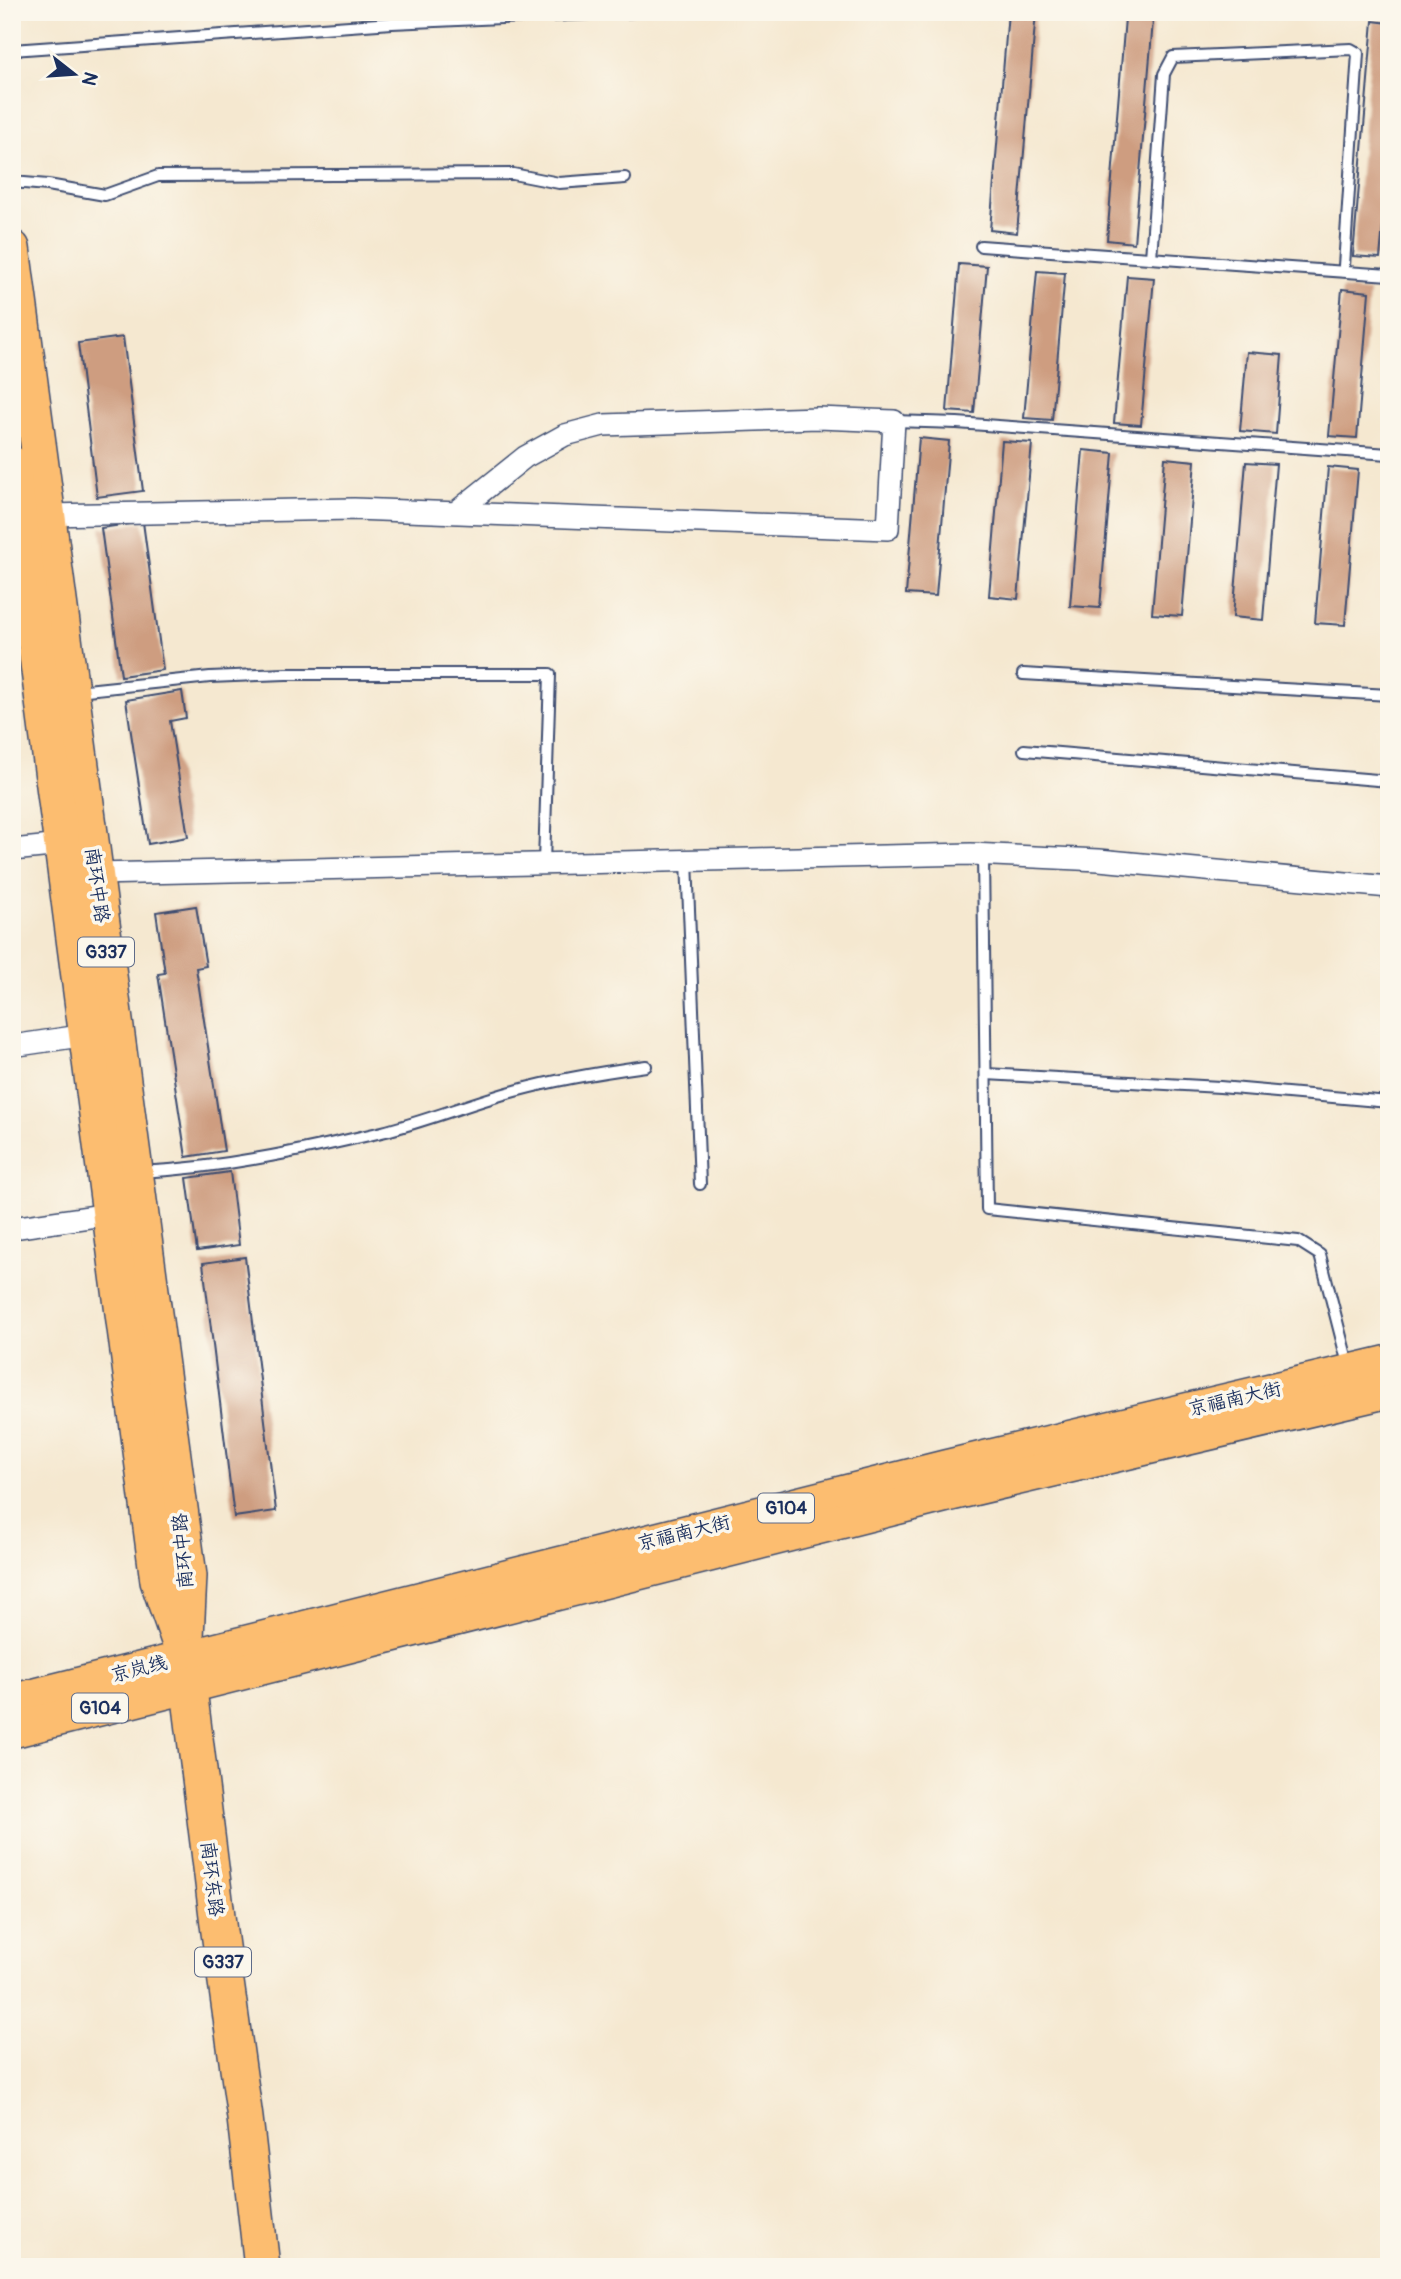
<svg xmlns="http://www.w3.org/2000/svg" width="1401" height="2279" viewBox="0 0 1401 2279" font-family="Pangolin,'LXGW WenKai TC',sans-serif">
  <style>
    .building { fill: #ce9d80 }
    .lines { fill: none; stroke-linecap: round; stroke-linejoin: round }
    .service-casing { stroke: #3c4b6f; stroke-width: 14 }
    .minor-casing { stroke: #3c4b6f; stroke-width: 24 }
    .trunk-casing { stroke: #3c4b6f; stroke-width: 38 }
    .service { stroke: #fff; stroke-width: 10 }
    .minor { stroke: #fff; stroke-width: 21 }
    .trunk { stroke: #fcbd6f; stroke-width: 35 }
    .rail { stroke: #1b2f5e; stroke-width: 5 }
    .labels { text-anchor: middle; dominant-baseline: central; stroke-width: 7; stroke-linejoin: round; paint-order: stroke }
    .shield { fill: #fbf7ec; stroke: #5e6b89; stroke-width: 2 }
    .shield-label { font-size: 18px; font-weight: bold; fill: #1b2f5e }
    .street-label { font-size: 19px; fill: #1b2f5e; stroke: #fbf7ec }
  </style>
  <rect width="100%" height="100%" fill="#fbf7ec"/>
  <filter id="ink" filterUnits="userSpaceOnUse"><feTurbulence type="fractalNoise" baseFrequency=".0143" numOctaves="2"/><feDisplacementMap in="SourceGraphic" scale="14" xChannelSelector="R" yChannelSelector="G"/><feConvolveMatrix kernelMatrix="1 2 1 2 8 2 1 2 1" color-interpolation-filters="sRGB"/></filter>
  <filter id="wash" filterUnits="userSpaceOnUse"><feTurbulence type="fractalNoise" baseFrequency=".00686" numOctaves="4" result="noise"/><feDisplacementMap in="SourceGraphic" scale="28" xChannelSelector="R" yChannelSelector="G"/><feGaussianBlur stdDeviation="1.57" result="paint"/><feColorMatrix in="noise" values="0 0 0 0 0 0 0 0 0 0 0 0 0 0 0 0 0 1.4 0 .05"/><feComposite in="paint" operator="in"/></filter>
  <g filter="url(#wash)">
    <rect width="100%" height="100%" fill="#f5e8d0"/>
    <g id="blocks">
      <g class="building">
        <path d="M1008,12h28l-19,221 -27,-3z"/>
        <path d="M1125,18l28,3 -19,222 -27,-3z"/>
        <path d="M1373,21l16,2v135l-9,100 -27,-2z"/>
        <path d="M959,264l28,2 -13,147 -27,-2z"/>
        <path d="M1037,271l28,2 -13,147 -28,-2z"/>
        <path d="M1127,276l27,2 -13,147 -27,-2z"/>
        <path d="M1342,289l27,3 -12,146 -28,-2z"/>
        <path d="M123,337l20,154 -46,6 -19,-154z"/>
        <path d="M1247,352l35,3 -6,79 -36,-3z"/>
        <path d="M919,438l30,3 -13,155 -30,-2z"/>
        <path d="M1002,441l30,2 -14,156 -29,-3z"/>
        <path d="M1083,450l30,3 -13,155 -30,-2z"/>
        <path d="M1165,458l30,3 -13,155 -30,-2z"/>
        <path d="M1246,462l30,2 -13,156 -30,-3z"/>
        <path d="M1328,467l30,3 -13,155 -30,-2z"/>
        <path d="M143,522l20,148 -42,6 -20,-148z"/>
        <path d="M182,691l4,27 -16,3 18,116 -40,7 -22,-144z"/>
        <path d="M196,906l10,60 -10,2 28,183 -38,6 -28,-183 7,-1 -9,-61z"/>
        <path d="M230,1172l9,73 -42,6 -10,-73z"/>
        <path d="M245,1257l31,254 -42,6 -31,-254z"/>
      </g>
    </g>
  </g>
  <g filter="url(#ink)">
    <use href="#blocks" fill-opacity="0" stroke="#3c4b6f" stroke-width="2"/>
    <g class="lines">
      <g class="service-casing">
        <g id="service">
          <path d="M12,50l380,-27 243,-11"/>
          <path d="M12,182l36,3 57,10 53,-19 355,-2 46,9 66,-5"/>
          <path d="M981,246l408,29"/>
          <path d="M1151,258l13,-184 9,-17 178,-8 7,4 -14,213"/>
          <path d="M894,421l63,2 432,31"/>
          <path d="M1023,674l366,21"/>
          <path d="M77,691l133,-14 76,-3h264l-6,189"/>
          <path d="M1024,750l365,31"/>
          <path d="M983,854l4,355 311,32 22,14 29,113"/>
          <path d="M687,860l13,324"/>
          <path d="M986,1074l234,13 169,15"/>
          <path d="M140,1172c82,-4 162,-21 242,-40 45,-11 88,-29 133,-41 43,-12 87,-19 131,-25"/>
        </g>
      </g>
      <g class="minor-casing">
        <g id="minor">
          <path d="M47,515l307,-6 534,20 6,-108 -76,-3 -215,7 -38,10 -40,22 -70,56"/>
          <path d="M12,850l50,-5"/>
          <path d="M95,874l876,-20 128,6 290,27"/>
          <path d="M12,1046l75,-11"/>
          <path d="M12,1228l98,-14"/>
        </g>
      </g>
      <g class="trunk-casing">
        <g id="trunk">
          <path d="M12,248l177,1328 -4,81 34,275 26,186 17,149"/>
          <path d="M12,464l146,1117 21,60"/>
          <path d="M12,1702l933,-234 444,-105"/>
          <path d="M12,1730l939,-237 438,-103"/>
        </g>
      </g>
      <use href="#service" class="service"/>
      <use href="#minor" class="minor"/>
      <use href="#trunk" class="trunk"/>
      <path class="rail" d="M823,2267l566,-6"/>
    </g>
  </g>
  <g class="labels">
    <g class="shield">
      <rect x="78" y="937.5" width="56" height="29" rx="5"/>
      <rect x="758" y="1493.5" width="56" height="29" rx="5"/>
      <rect x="72" y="1693.5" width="56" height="29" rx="5"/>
      <rect x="195" y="1947.5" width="56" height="29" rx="5"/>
    </g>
    <g class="shield-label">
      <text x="106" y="952">G337</text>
      <text x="786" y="1508">G104</text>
      <text x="100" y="1708">G104</text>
      <text x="223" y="1962">G337</text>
    </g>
    <g class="street-label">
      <text transform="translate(97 885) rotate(82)">南环中路</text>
      <text transform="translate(1235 1399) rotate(-13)">京福南大街</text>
      <text transform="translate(684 1533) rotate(-14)">京福南大街</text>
      <text transform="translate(183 1551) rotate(-95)">南环中路</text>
      <text transform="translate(139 1669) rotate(-14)">京岚线</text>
      <text transform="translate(212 1879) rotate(83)">南环东路</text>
    </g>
  </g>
  <rect width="1401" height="2279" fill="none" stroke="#fbf7ec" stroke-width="42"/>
  <g transform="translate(74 74) rotate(107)" stroke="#fbf7ec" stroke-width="5" paint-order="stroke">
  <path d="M0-5L12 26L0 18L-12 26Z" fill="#1b2f5e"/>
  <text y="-10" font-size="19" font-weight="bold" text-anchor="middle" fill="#1b2f5e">N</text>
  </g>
</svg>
